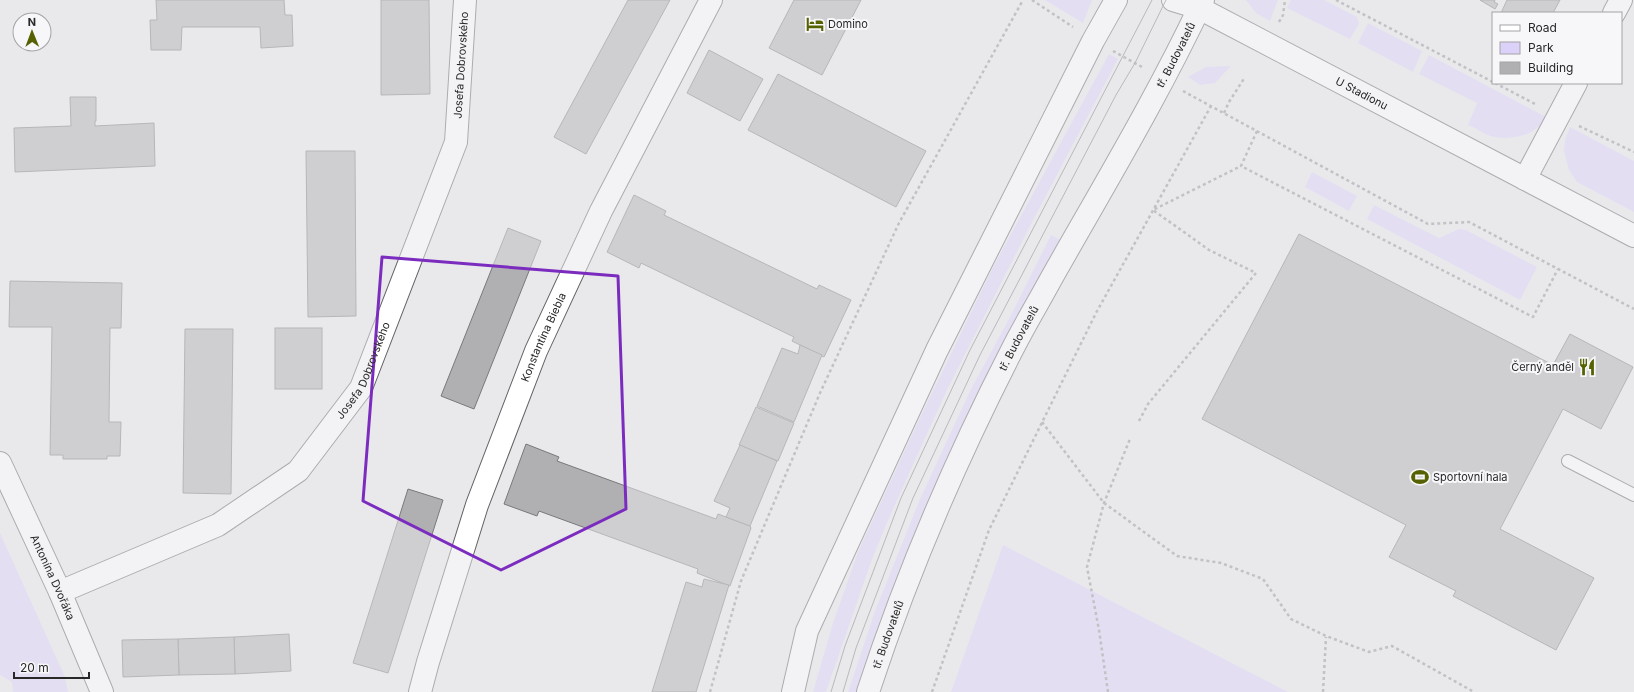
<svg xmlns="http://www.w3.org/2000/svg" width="1634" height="692" viewBox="0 0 1634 692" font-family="Inter,sans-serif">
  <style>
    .green { fill: #dcd1f9 }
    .building { fill: #b0afb2; stroke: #79787b }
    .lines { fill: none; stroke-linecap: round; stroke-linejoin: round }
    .service-casing { stroke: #626164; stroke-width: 14 }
    .minor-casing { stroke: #626164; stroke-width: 24 }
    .tertiary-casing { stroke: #626164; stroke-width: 24 }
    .path { stroke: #929294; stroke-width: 2.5; stroke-dasharray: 3 3; stroke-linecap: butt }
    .service { stroke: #fff; stroke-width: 12 }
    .minor { stroke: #fff; stroke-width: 22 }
    .tertiary { stroke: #fff; stroke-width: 22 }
    .tram { stroke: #7e7e80; stroke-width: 1 }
    .marked { fill: none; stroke: #7b2cbf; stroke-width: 3; stroke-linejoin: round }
    .labels { text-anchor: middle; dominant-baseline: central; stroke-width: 4; stroke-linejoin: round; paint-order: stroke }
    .poi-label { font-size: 11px; fill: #282829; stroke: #f7f6f9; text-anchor: start }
    .street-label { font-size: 11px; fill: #282829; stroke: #f7f6f9 }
  </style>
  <rect width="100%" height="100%" fill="#e9e9ec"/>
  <g class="green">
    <path d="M1045,0h47l-9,23z"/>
    <path d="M1246,0h32l-8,21 -14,-8z"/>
    <path d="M1291,0h33l33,17 2,7 -9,15 -63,-31z"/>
    <path d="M1368,23l54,28 -9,21 -55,-29z"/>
    <path d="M1109,54l9,5 -89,169 -83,164 -57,126 -18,44 -45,130h-13l20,-69 25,-71 60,-130 74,-153z"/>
    <path d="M1429,55l117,62c-10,19 -33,23 -52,20 -9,-2 -18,-9 -26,-12l9,-22 -58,-29z"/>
    <path d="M1231,66l-16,17 -15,2 -12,-8 18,-10z"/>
    <path d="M1570,127l64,34v51l-57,-30 -8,-12 -5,-19 1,-11z"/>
    <path d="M1312,172l45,24 -8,15 -44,-24z"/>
    <path d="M1374,205l65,33 20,-9 7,1 71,37 -17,33 -153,-81z"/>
    <path d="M1051,235l12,6 -202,451h-13l27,-81 45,-112 50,-108 39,-72z"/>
    <path d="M0,533l65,144 3,15h-55l-1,-10 -12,-7z"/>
    <path d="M1003,545l285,147h-337z"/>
  </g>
  <g class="building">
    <path d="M156,0h128l1,15h7l1,31 -32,2 -1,-21h-78l-1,23h-30l-1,-30h7z"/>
    <path d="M381,0h48l1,94 -49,1z"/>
    <path d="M628,0h42l-84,154 -32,-17z"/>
    <path d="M794,0h67l-39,75 -53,-27z"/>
    <path d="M1480,0h15l-1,2 4,2 -3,5z"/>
    <path d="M1507,0h53l-7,13h-52z"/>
    <path d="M709,50l54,29 -23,42 -53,-28z"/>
    <path d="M778,74l148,77 -30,56 -148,-77z"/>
    <path d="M70,97h26v24h-1v5l59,-3 1,43 -140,6 -1,-44 57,-2z"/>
    <path d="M306,151h49l1,165 -48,1z"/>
    <path d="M634,195l32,16 -2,4 153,74 2,-4 32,15 -27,57 -32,-16 2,-4 -153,-74 -2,5 -32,-16z"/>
    <path d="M508,228l33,13 -67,168 -33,-13z"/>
    <path d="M1299,234l254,131 17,-31 63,33 -32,62 -38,-20 -63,120 94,49 -38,72 -103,-54 3,-5 -67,-34 17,-32 -204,-106z"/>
    <path d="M10,281l112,2 -1,45h-11l-1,94h12l-1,34h-13v3h-44v-4h-13l2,-128h-43z"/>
    <rect x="275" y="328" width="47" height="61"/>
    <path d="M185,329h48l-2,165 -48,-1z"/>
    <path d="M800,345l22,10 -28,67 -37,-16 25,-58 16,6z"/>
    <path d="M756,407l38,16 -16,38 -39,-16z"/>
    <path d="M526,444l33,13 -2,4 159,58 2,-5 32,12 1,2 -21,58 -33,-13 1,-4 -159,-58 -2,5 -33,-12z"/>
    <path d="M740,445l37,16 -27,65 -24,-9 4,-9 -16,-7z"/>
    <path d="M408,489l35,11 -55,173 -35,-10z"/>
    <path d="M704,579l25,6 -33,107h-44l34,-110 16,5z"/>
    <path d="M289,634l2,37 -56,3 -1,-37z"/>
    <path d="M234,637l1,37 -56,1 -1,-36z"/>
    <path d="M178,639l1,36 -56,2 -1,-37z"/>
  </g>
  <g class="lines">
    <g class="service-casing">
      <path id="service" d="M1568,461l66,34"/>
    </g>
    <g class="minor-casing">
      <g id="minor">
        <path id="s1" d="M1173,0l26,8 435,228"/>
        <path d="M1614,13l7,-13"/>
        <path d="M1525,179l51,-96"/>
        <path id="s2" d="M0,463l60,129 42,100"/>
        <path id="s3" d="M60,592l158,-67 80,-54 63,-83 95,-246 9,-142"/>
        <path id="s4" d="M420,692l8,-30 49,-157 59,-154 65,-140 110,-211"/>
      </g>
    </g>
    <g class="tertiary-casing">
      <g id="tertiary">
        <path d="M793,692l14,-61 130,-281 156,-309 23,-41"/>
        <path id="s5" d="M868,692c39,-119 87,-231 144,-342 12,-24 26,-47 39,-71 52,-92 107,-183 152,-279"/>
      </g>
    </g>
    <g class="path">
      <path d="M1032,0l41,27"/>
      <path d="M1336,0l157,82"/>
      <path d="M1279,22l4,-7 2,-15"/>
      <path d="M1113,51l29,16"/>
      <path d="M1495,83l42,22"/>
      <path d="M1183,91l245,133 41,-2 165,87"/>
      <path d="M1224,113l5,-11 16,-25"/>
      <path d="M1579,126l55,26"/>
      <path d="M1257,131l-16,35 292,151 25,-48"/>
      <path d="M1139,421l9,-17 108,-131 -47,-23 -56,-40 88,-44"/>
      <path d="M1042,422l62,81 73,53 44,7 42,16 28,40 35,17 43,16 23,-6 82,46"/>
      <path d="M710,692l31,-111 79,-188 79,-170 124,-223"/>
      <path d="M932,692l57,-162 107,-217 115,-207"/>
      <path d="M1108,692l-9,-62 -12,-63 17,-64 26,-64"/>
      <path d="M1323,692l3,-55"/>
    </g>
    <use href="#service" class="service"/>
    <use href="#minor" class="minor"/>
    <use href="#tertiary" class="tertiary"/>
    <g class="tram">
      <path d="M831,692l14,-46 56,-148 69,-148 182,-350"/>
      <path d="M843,692l13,-44 57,-150 67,-143 136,-260 19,-32 31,-63"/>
    </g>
  </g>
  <path d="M0 0H1634V692H0ZM382,257l236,19 8,233 -125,61 -138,-69z" fill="#e9e9ec" fill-opacity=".55" fill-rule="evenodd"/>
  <path class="marked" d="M382,257l236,19 8,233 -125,61 -138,-69z"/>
  <defs>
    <g id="hotel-bare" transform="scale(1.38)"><path d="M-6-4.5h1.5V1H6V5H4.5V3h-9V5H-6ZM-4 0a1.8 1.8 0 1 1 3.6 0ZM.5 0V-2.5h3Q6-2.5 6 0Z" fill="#566201" stroke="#f7f6f9" stroke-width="2.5" paint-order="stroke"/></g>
    <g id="restaurant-bare" transform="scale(1.38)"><path d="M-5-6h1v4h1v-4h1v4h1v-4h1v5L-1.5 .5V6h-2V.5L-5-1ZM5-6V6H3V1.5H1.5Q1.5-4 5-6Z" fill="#566201" stroke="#f7f6f9" stroke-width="2.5" paint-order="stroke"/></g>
    <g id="stadium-bare" transform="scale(1.38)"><path d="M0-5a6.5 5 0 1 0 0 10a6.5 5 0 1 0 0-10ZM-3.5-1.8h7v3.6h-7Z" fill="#566201" stroke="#f7f6f9" stroke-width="2.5" paint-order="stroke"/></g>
  </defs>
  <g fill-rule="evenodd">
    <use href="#hotel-bare" x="815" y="24"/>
    <use href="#restaurant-bare" x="1587" y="367"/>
    <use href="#stadium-bare" x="1420" y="477"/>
  </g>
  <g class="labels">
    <g class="poi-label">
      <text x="828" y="24">Domino</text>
      <text x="1574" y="367" text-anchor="end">Černý anděl</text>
      <text x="1433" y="477">Sportovní hala</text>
    </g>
    <g class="street-label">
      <text stroke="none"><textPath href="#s5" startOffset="709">tř. Budovatelů</textPath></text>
      <text stroke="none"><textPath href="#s3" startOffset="713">Josefa Dobrovského</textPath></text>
      <text stroke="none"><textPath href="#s1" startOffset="211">U Stadionu</textPath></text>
      <text stroke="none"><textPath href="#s4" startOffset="376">Konstantina Biebla</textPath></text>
      <text stroke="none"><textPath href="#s5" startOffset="385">tř. Budovatelů</textPath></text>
      <text stroke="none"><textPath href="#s3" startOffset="389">Josefa Dobrovského</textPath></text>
      <text stroke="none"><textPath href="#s2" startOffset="126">Antonína Dvořáka</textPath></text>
      <text stroke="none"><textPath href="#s5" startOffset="61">tř. Budovatelů</textPath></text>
    </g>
  </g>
  <rect x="1492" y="12" width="130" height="72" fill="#f7f6f9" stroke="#a4a4a6"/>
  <rect x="1500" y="25" width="20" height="6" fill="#ffffff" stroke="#a4a4a6"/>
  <text x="1528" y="32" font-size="12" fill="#282829">Road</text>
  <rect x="1500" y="42" width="20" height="12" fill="#dcd1f9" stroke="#a4a4a6"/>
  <text x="1528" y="52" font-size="12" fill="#282829">Park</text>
  <rect x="1500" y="62" width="20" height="12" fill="#b0afb2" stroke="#a4a4a6"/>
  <text x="1528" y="72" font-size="12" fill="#282829">Building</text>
  <g transform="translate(32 32) rotate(359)"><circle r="19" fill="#f7f6f9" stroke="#a4a4a6"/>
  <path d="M0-3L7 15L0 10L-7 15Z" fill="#566201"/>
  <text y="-6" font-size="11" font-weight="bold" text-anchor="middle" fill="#282829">N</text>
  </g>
  <path d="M14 672v6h75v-6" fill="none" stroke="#282829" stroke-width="2"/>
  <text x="20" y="672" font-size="12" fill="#282829" stroke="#f7f6f9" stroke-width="3" paint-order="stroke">20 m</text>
</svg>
